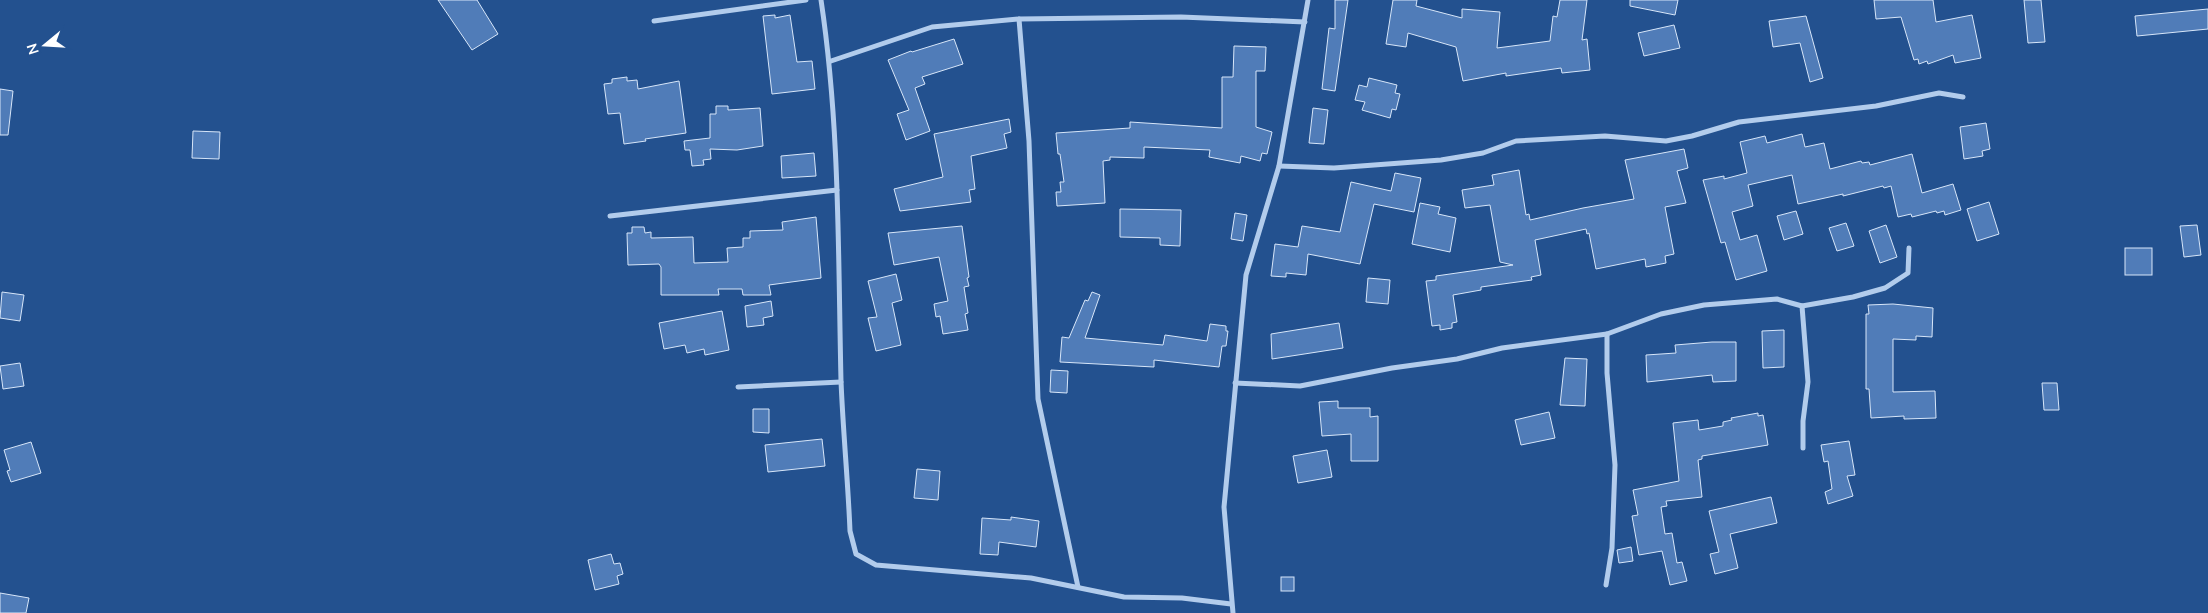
<svg xmlns="http://www.w3.org/2000/svg" width="2208" height="613" viewBox="0 0 2208 613" font-family="'Nunito Sans',sans-serif">
  <style>
    .building { fill: #507cb8; stroke: #d7e6f9 }
    .lines { fill: none; stroke-linecap: round; stroke-linejoin: round }
    .street { stroke: #b2ccec; stroke-width: 5 }
  </style>
  <rect width="100%" height="100%" fill="#23518f"/>
  <g class="building">
    <path d="M438,0h39l21,34 -26,16z"/>
    <path d="M1335,0h13l-13,91 -13,-2 7,-61 6,1z"/>
    <path d="M1393,0h24l-1,6 46,12v-9l38,3 -3,36 53,-7 3,-25 4,1 3,-17h27l-5,40 5,-1 3,31 -28,3 -1,-5 -55,8v-3l-43,8 -7,-34 -48,-14 -2,14 -20,-3z"/>
    <path d="M1630,0h48l-3,15 -45,-9z"/>
    <path d="M1874,0h59l3,22 36,-7 9,43 -26,5 -2,-8 -25,9 -1,-3 -8,3 -1,-5 -4,1 -13,-43 -25,2z"/>
    <path d="M2024,0h17l4,42 -17,1z"/>
    <path d="M2208,9v20l-71,7 -2,-20z"/>
    <path d="M775,15v3l15,-3 7,47 15,-1 3,28 -43,5 -9,-78z"/>
    <path d="M1806,16l17,62 -13,4 -10,-39 -27,4 -4,-26z"/>
    <path d="M1674,25l6,23 -36,8 -6,-23z"/>
    <path d="M954,39l9,25 -41,13 3,7 -10,4 15,43 -24,9 -9,-26 12,-4 -21,-50 23,-9 1,1z"/>
    <path d="M1234,46l32,1 -1,24h-9v56l16,5 -5,22 -5,-1 -2,8 -19,-5 -1,7 -31,-6 1,-7 -66,-3v11l-34,-1v3l-7,1 2,42 -48,3 -1,-14h5l-1,-10h4l-4,-28h-2l-2,-21 74,-5v-6l92,6v-51h11z"/>
    <path d="M627,77v4l10,-1 1,9 41,-8 7,52 -41,6 1,2 -22,3 -4,-31 -12,1 -4,-30 8,-1v-4z"/>
    <path d="M1369,78l28,7 -2,8 5,1 -4,16 -4,-1 -2,9 -28,-8 3,-8 -10,-2 4,-15 8,2z"/>
    <path d="M0,89l13,2 -5,44h-8z"/>
    <path d="M716,106h12v4l32,-2 3,38 -26,4 -27,-1 1,10 -8,1 1,5 -12,1 -2,-16h-5l-1,-9 26,-3v-24h6z"/>
    <path d="M1313,108l15,2 -4,34 -15,-1z"/>
    <path d="M1009,119l2,13 -7,2 3,14 -36,8 4,33 -6,1 2,12 -71,9 -6,-22 49,-12 -9,-43z"/>
    <path d="M1986,123l4,26 -8,2 1,5 -19,3 -4,-32z"/>
    <path d="M193,131l27,1 -1,27 -27,-1z"/>
    <path d="M1802,134l3,13 19,-4 6,26 31,-8 1,2 7,-1 1,3 42,-11 10,39 31,-9 8,26 -16,5 -1,-4 -7,2 -1,-2 -24,6 -1,-3 -13,3 -7,-31 -7,2 -1,-2 -40,10v-2l-45,10 -6,-29 -44,10 5,21 -21,6 8,28 17,-5 10,36 -31,9 -11,-38 -4,1 -18,-63 21,-4v3l23,-6 -7,-31 25,-6 2,7z"/>
    <path d="M1684,149l4,19 -11,3 9,32 -21,4 9,47 -9,2 1,7 -20,4 -1,-8 -49,10 -7,-36 -2,1 -1,-5 -51,11 6,35 -10,2 1,3 -51,7v3l-28,5 4,27 -5,1v5l-12,2v-5l-8,1 -6,-45 10,-1v-4l77,-11 -13,-3 -10,-57 -25,3 -3,-18 32,-5 -2,-10 27,-5 7,45 3,-1 1,6 53,-12 51,-9 -9,-39z"/>
    <path d="M814,153l2,23 -34,2 -1,-22z"/>
    <path d="M1395,173l26,5 -7,34 -40,-8 -14,60 -52,-10 -2,21 -20,-2v4l-15,-1 4,-32 23,3 4,-21 38,6 11,-50 40,9z"/>
    <path d="M1989,202l10,32 -22,7 -10,-32z"/>
    <path d="M1420,203l20,4 -2,7 18,4 -6,34 -38,-8z"/>
    <path d="M1120,209l61,1 -1,36 -20,-1v-7l-40,-1z"/>
    <path d="M1796,211l7,23 -19,6 -7,-24z"/>
    <path d="M1235,213l12,2 -4,26 -12,-2z"/>
    <path d="M816,217l5,61 -52,7 2,10h-28l-1,-6h-24l1,6h-58v-28l-2,-3 -31,1 -1,-32h5v-6h12l1,6 6,-1v6l42,-1 1,26 34,-1 -1,-14 16,-1v-9h7v-7l33,-1 -1,-8z"/>
    <path d="M1846,223l8,23 -17,5 -8,-23z"/>
    <path d="M1886,225l11,32 -17,6 -11,-32z"/>
    <path d="M2197,225l4,30 -17,2 -4,-31z"/>
    <path d="M962,226l7,51 -2,1 2,8 -5,1 4,26 -3,1 3,16 -25,4 -3,-18 -4,1 -2,-13 14,-3 -9,-44 -45,8 -6,-32z"/>
    <rect x="2125" y="248" width="27" height="27"/>
    <path d="M896,274l6,26 -10,3 9,42 -25,6 -8,-33 9,-1 -9,-36z"/>
    <path d="M1368,278l22,2 -2,24 -22,-2z"/>
    <path d="M2,292l22,3 -4,26 -20,-3z"/>
    <path d="M1092,292l8,3 -15,43 78,7 2,-10 42,6 3,-17 16,2v5h2l-2,15h-4l-3,21 -65,-7v7l-94,-5 2,-25 7,1 16,-38 3,1z"/>
    <path d="M771,301l2,15 -10,2 1,7 -17,2 -2,-21z"/>
    <path d="M1893,304l40,4 -1,29 -16,-1v4l-23,-1v53l42,-1 1,27 -32,1v-3l-33,2 -2,-29h-3v-75h3l-1,-9z"/>
    <path d="M722,311l7,39 -24,5 -1,-6 -17,4 -2,-8 -21,4 -5,-26z"/>
    <path d="M1339,323l4,25 -71,11 -1,-25z"/>
    <path d="M1784,330v37l-21,1 -1,-37z"/>
    <path d="M1712,342h24v39l-23,1 -1,-7 -65,7 -1,-27 30,-2 -1,-8z"/>
    <path d="M1565,358l22,1 -2,47 -25,-1z"/>
    <path d="M20,363l4,23 -21,3 -3,-23z"/>
    <path d="M1051,370l17,1 -1,22 -17,-1z"/>
    <path d="M2042,383h15l2,27h-15z"/>
    <path d="M1338,401v7h32v9l8,-1v45h-27v-27l-29,2 -3,-34z"/>
    <path d="M753,409h16v24l-16,-1z"/>
    <path d="M1549,412l6,26 -34,7 -6,-25z"/>
    <path d="M1758,413v3l5,-1 5,30 -66,11v3l-4,1 4,37 -36,4 1,5 -6,1 4,27 7,-1 5,30 5,-1 5,19 -17,4 -8,-34 -23,4 -7,-39 6,-1 -5,-25 46,-9 -6,-58 25,-3 1,10 24,-4v-4l9,-2 -1,-2z"/>
    <path d="M822,439l3,27 -57,6 -3,-27z"/>
    <path d="M1849,441l6,34 -8,1 6,20 -25,8 -3,-12 7,-3 -4,-28 -4,1 -3,-17z"/>
    <path d="M31,442l10,31 -30,9 -4,-11 3,-1 -6,-20z"/>
    <path d="M1327,450l5,27 -34,6 -5,-27z"/>
    <path d="M917,469l23,2 -2,29 -24,-2z"/>
    <path d="M1771,497l6,26 -47,11 8,34 -23,6 -5,-20 9,-2 -10,-41z"/>
    <path d="M1011,517l28,4 -3,26 -37,-5 -1,13 -18,-1 2,-36 29,2z"/>
    <path d="M1631,547l2,14 -14,2 -2,-13z"/>
    <path d="M611,554l3,10 6,-1 3,11 -6,2 2,8 -24,6 -7,-30z"/>
    <rect x="1281" y="577" width="13" height="14"/>
    <path d="M0,593l29,5 -3,15h-26z"/>
  </g>
  <g class="lines">
    <g class="street">
      <path d="M821,0c19,126 17,253 20,381 2,50 7,100 9,150l6,23 20,11 155,13 93,19 58,1 49,6"/>
      <path d="M1019,19l10,122 9,258 40,188"/>
      <path d="M654,21l152,-21"/>
      <path d="M831,61l101,-34 87,-8 162,-2 124,5"/>
      <path d="M1279,166l55,2 107,-8 42,-7 33,-12 89,-5 61,5 26,-5 47,-14 137,-16 63,-13 24,4"/>
      <path d="M610,216l227,-26"/>
      <path d="M1802,306l6,76 -5,39v27"/>
      <path d="M1235,383l65,3 92,-18 65,-9 45,-11 105,-14 54,-20 43,-9 73,-6 25,7 51,-9 32,-9 23,-15 1,-25"/>
      <path d="M738,387l103,-5"/>
      <path d="M1606,585l6,-37 3,-83 -8,-92v-39"/>
      <path d="M1233,613l-9,-106 22,-232 33,-109 29,-166"/>
    </g>
  </g>
  <g transform="translate(45 45) rotate(252)" stroke="#23518f" stroke-width="4" paint-order="stroke">
  <path d="M0-4L9 19L0 12L-9 19Z" fill="#ffffff"/>
  <text y="-8" font-size="14" font-weight="bold" text-anchor="middle" fill="#ffffff">N</text>
  </g>
</svg>
